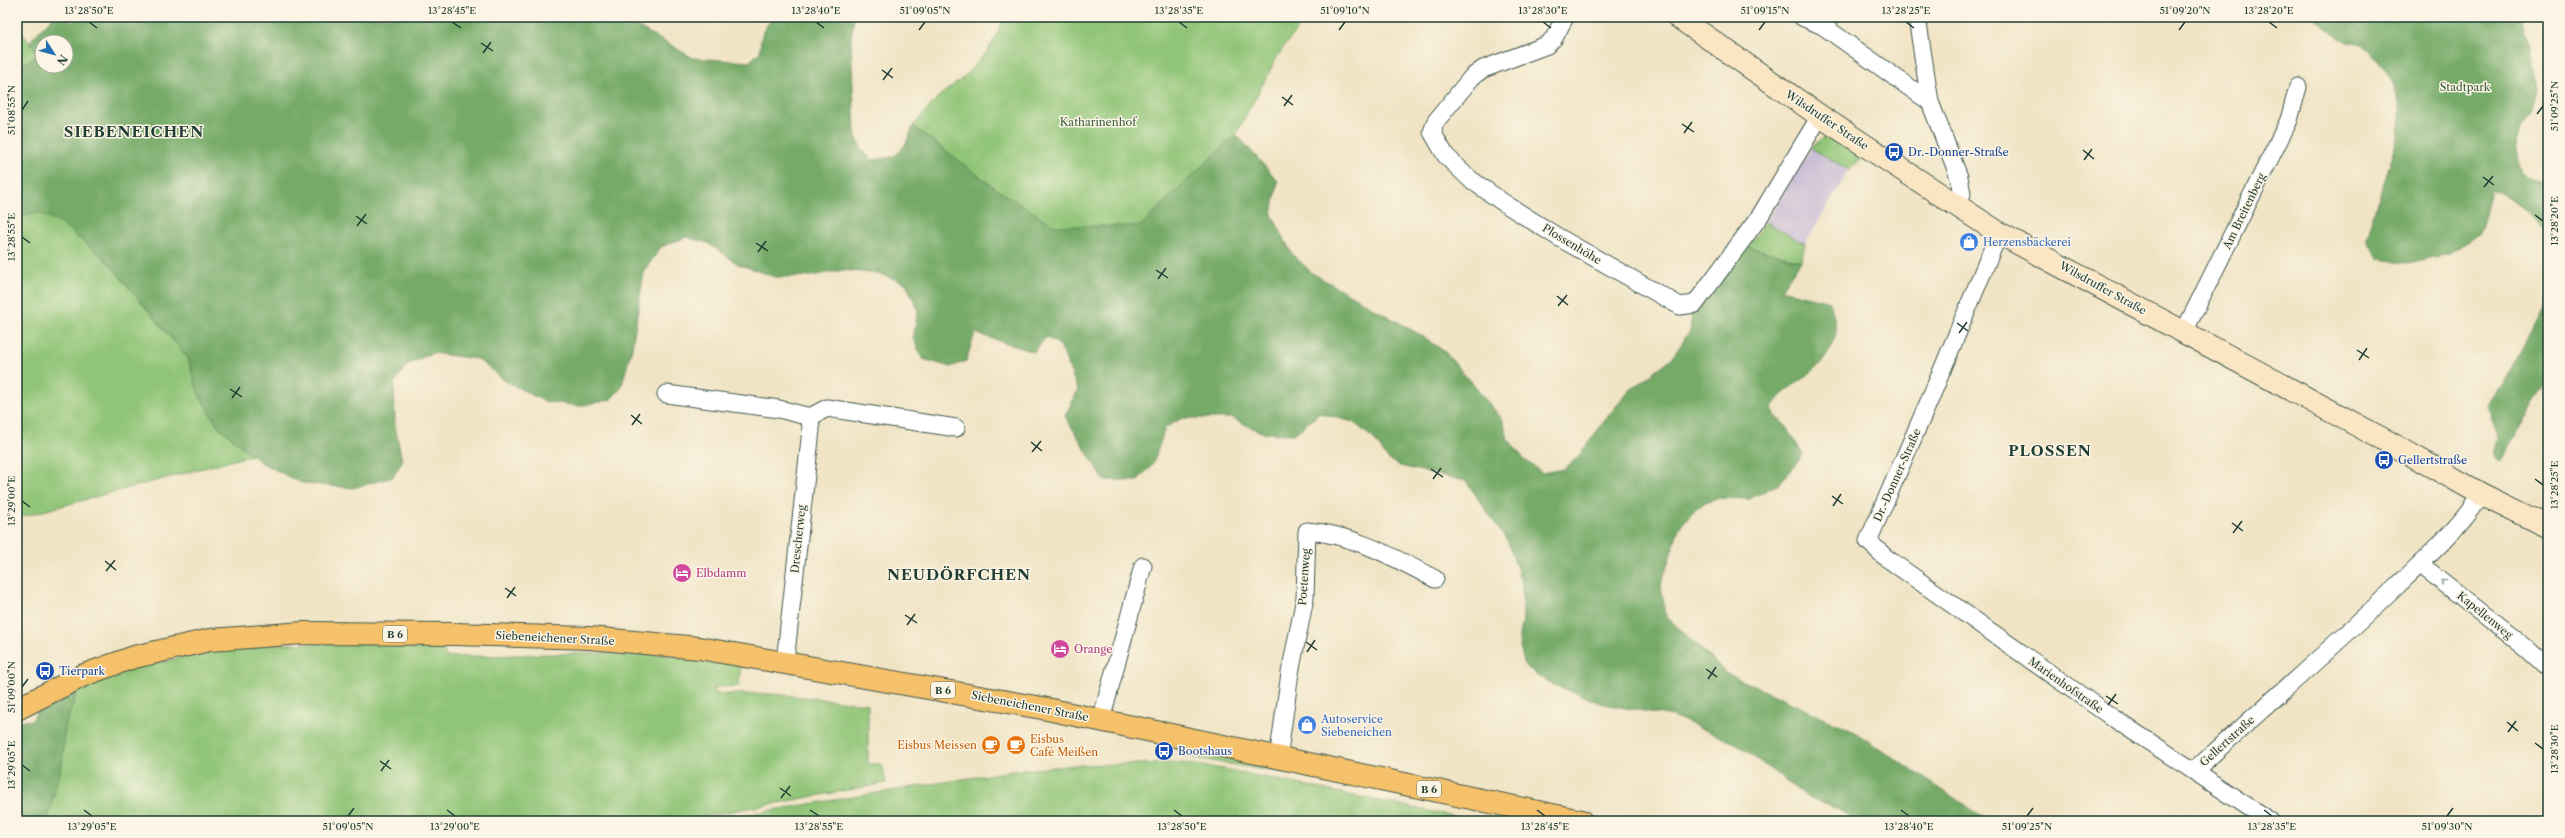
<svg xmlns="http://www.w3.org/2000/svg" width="2565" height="838" viewBox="0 0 2565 838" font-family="'Libre Caslon Text',serif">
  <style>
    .industrial { fill: #cbbfd5 }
    .green { fill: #90c577; stroke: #588156 }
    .forest { fill: #74aa68; stroke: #4a744e; fill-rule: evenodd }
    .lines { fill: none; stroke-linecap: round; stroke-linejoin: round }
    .street-casing { stroke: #3e564a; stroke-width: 19 }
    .secondary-casing { stroke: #3e564a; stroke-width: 24 }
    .primary-casing { stroke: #3e564a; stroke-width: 24 }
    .street { stroke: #fff; stroke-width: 17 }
    .secondary { stroke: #fbe6c4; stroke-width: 22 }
    .primary { stroke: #f5c16b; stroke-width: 22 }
    .oneway { stroke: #8f9e9a }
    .ticks { fill: none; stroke: #1f3d34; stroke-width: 1.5 }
    .labels { text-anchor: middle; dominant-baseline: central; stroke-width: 3; stroke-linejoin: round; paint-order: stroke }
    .shield { fill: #fcf5e5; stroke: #617469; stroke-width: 1 }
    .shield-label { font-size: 10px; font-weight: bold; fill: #1f3d34 }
    .park-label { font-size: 11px; fill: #3b5f45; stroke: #fcf5e5 }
    .street-label { font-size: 11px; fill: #1f3d34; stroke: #fcf5e5 }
    .transit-label { font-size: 11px; fill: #164399; stroke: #fcf5e5; text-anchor: start }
    .shop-label { font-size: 11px; fill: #366cbe; stroke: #fcf5e5; text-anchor: start }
    .hotel-label { font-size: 11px; fill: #b23c85; stroke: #fcf5e5; text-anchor: start }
    .food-label { font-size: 11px; fill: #c56008; stroke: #fcf5e5; text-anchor: start }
    .district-label { font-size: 15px; font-weight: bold; letter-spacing: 1px; fill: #1f3d34; stroke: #fcf5e5 }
    .neatline { fill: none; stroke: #1f3d34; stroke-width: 1.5 }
    .ticks-label { font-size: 10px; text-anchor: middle; fill: #1f3d34 }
  </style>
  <rect width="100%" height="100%" fill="#fcf5e5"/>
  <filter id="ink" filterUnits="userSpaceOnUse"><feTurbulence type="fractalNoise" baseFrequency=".025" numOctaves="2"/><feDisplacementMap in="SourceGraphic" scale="8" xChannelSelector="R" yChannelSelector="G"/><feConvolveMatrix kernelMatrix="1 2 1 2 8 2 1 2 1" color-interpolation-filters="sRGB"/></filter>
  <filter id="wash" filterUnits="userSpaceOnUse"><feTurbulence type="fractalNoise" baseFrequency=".012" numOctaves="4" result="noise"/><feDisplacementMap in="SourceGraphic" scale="16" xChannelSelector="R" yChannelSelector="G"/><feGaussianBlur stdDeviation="0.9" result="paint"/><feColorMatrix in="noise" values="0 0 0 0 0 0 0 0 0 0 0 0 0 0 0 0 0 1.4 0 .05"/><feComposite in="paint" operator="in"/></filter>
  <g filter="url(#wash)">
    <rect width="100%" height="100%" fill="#f0e4c5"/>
    <path class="industrial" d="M1811,148l38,22 -44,74 -39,-22z"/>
    <g class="green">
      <path d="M1003,17h303l-26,35 -44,82 -97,94 -84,-2 -59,-37 -83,-63 26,-30 24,-18 23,-25 11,-18z"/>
      <path d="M17,26l21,28 -21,16z"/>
      <path d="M1833,135l30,22 -14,13 -38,-22 12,-10z"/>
      <path d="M37,211l21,10 49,40 81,97 10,35 20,33 34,29 -235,63v-301z"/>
      <path d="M1766,222l39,22 -4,17 -53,-14z"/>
      <path d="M444,642l1,15 187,-5 109,10 -2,24 -24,1v7h59l94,10v60h14l4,19 -207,38h-632l15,-58 3,-36 13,-38 47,-19 85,-19 67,-7z"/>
      <path d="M1185,753l59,7v3l24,4v4l-84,-15z"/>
      <path d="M1183,763l41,6 253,52h-771l306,-50 64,-6z"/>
    </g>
    <g class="forest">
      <path d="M53,17h12l7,5 5,-5h544l72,41 56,4 11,-10c1,-16 2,-26 16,-35h78l-3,23 4,94 7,16 10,10c28,-2 32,-9 41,-34l83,63 59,37h85l96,-92 42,47 -6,34 20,39 20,19 112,64 21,15 58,68 5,19 16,20 18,14 22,-4 14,-12 30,-41 21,-25 43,-33 18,-27 3,-24 55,-60 53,14 -20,29 49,12c2,9 6,20 6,30 0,5 -4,10 -5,14 -14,32 -40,33 -59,61l2,8 13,12 16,28 -24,29 -30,15 -33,-1 -20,10 -17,20 -18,57 5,31 60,57 127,58 136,90h-134l-14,-10 -37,-16 -66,-50 -33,-15 -32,-14 -70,-12 -56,-22 -22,-16 -6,-23 4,-25 -1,-34 -14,-42 -42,-61 -66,-15 -12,-7 -15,-21 -20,-16 -33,-9 -26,21 -31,-1 -31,-15h-50l-17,10 -12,36 -16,17 -33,-1 -39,-64 13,-26 -18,-45 -14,-8 -12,15 -59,-19 -9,28 -16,6 -27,-8 -10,-21 5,-28 -12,-27 -27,-9 -36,-4 -31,6 -37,1 -37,-13 -30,-21 -22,-6 -25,10 -17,24 -12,77 -11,40 -11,12 -31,6 -36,-5 -39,-21 -26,-21 -46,-6 -24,11 -14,19 1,42 7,36 -9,16 -40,11 -51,-5 -40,-20 -44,-37 -20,-33 -10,-35 -81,-97 -49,-40 -22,-9 -19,6v-148l21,-16 -8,-13zM42,42h24v24h-24z"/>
      <path d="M2313,17h208l2,14 8,12 7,47 -6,23 -12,16 -5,21 6,21 9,9 18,4v54c-15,-25 -31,-37 -57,-48l-11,43 -31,21 -41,9 -29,-4 -13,-19c8,-38 36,-94 34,-130 -1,-24 -18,-47 -35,-63 -5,-4 -12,-3 -17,-5 -14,-6 -24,-15 -35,-25z"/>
      <path d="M2548,295v87l-48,80 -6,-7 4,-19 -11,-30 20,-30 37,-68z"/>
      <path d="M78,689l-13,38 -3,36 -15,58h-30l2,-67 -2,-30 2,-4 13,1 6,-12z"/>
    </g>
  </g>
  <g filter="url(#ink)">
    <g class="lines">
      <g class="street-casing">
        <g id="street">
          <path d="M1565,17l-11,21 -7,7 -64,24 -11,8 -36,44 -4,11 14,24 24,23 34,24 54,34 122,69 15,-2 65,-88 60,-100"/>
          <path d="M1802,17l21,9 107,76"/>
          <path d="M1917,17l13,85 29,75 3,17 -6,11"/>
          <path d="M1999,233l-69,166 -62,142 17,16 228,161 157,103"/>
          <path d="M2184,332l105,-212 9,-33"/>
          <path d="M666,394l113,15 31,8 17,-9 129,20"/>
          <path d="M2420,564l105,83 23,21"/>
          <path d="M785,662l26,-232 -1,-13"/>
          <path d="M1101,720l42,-154"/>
          <path d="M1278,759l12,-86 15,-75 2,-67c46,3 88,27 128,48"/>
          <path d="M2194,771c67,-61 136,-121 202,-184 26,-25 67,-62 85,-93"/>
        </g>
      </g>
      <g class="secondary-casing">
        <path id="secondary" d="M1678,17l142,99 179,117 393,211 89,50 67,33"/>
      </g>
      <g class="primary-casing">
        <path id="primary" d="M17,709l67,-34 50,-18 76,-17 93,-7 152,1 135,4 109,10 343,60 539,113"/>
      </g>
      <use href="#street" class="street"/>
      <use href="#secondary" class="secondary"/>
      <use href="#primary" class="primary"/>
    </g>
    <defs><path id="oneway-chevron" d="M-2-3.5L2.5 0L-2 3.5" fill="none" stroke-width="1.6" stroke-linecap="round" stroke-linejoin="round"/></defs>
    <use class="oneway" href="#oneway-chevron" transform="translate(2443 581) rotate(-142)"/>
  </g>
  <path class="ticks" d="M89,22l8,6M452,22l9,6M816,22l8,6M1179,22l8,6M1543,22l8,6M1906,22l8,6M2269,22l8,6M919,30l6,-8M1339,30l6,-8M1759,30l6,-8M2179,30l6,-8M481,43l12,8M483,53l8,-11M882,70l11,8M883,80l9,-12M1282,97l11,8M1284,106l8,-11M22,110l6,-9M2537,114l6,-8M1682,124l12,8M1684,133l8,-11M2083,150l11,9M2084,160l8,-11M2483,177l11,8M2484,187l9,-11M2535,215l8,6M356,216l11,8M357,226l9,-12M22,237l8,6M756,243l12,8M758,252l8,-11M1156,270l12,8M1158,279l8,-11M1557,296l11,9M1558,306l9,-11M1957,323l11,8M1959,333l8,-11M2357,350l12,8M2359,360l8,-12M230,389l12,8M232,398l8,-11M631,415l11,9M632,425l8,-11M1031,442l11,9M1032,452l9,-11M1431,469l12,8M1433,479l8,-11M2535,479l8,6M1832,496l11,8M22,501l8,6M1833,506l8,-12M2232,523l11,8M2233,533l9,-12M105,561l11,9M106,571l9,-11M505,588l11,8M507,598l8,-11M905,615l12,8M907,625l8,-11M1306,642l11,8M1307,652l8,-12M1706,669l11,8M1708,679l8,-12M22,687l6,-8M2106,696l12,8M2108,705l8,-11M2507,722l11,9M2508,732l8,-11M2535,743l8,6M380,761l11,8M22,765l8,6M381,771l8,-11M780,788l11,8M781,798l9,-12M84,810l8,6M447,810l8,6M810,810l9,6M1174,810l8,6M1537,810l8,6M1901,810l8,6M2264,810l8,6M348,816l6,-8M2027,816l6,-8M2447,816l6,-8"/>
  <defs>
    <g id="bus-disc" transform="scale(1)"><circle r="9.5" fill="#1a4fb4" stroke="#fcf5e5"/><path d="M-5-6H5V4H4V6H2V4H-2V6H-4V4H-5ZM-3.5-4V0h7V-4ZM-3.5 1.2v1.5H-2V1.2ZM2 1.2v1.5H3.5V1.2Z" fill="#fff"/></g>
    <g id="shop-disc" transform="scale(1)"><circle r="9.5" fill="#3f7fe0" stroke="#fcf5e5"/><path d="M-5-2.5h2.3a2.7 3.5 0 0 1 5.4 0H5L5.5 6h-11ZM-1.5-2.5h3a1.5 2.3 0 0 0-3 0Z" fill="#fff"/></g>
    <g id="hotel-disc" transform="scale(1)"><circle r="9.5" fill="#d1479c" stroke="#fcf5e5"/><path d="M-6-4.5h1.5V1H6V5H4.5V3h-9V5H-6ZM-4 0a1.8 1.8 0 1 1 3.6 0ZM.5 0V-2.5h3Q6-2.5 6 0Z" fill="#fff"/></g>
    <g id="cafe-disc" transform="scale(1)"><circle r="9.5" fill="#e8710a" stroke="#fcf5e5"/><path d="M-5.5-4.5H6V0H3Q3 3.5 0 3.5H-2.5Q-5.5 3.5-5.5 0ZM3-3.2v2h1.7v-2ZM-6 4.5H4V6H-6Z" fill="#fff"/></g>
  </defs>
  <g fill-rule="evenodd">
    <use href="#bus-disc" x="1894" y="152"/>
    <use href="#shop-disc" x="1969" y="242"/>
    <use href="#bus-disc" x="2384" y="460"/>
    <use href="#hotel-disc" x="682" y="573"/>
    <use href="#hotel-disc" x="1060" y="649"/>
    <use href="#bus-disc" x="45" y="671"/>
    <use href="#shop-disc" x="1307" y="725"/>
    <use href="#cafe-disc" x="991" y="745"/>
    <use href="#cafe-disc" x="1016" y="745"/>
    <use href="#bus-disc" x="1164" y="751"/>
  </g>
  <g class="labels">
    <g class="shield">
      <rect x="383" y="626" width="24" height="16" rx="3"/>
      <rect x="931" y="682" width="24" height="16" rx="3"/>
      <rect x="1417" y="781" width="24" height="16" rx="3"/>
    </g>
    <g class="shield-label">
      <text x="395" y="634">B 6</text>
      <text x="943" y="690">B 6</text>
      <text x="1429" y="789">B 6</text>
    </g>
    <g class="park-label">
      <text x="2465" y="87">Stadtpark</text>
      <text x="1098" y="122">Katharinenhof</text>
    </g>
    <g class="street-label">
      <text transform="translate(1827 120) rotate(34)">Wilsdruffer Straße</text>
      <text transform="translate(2244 211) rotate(-64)">Am Breitenberg</text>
      <text transform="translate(1572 244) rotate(31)">Plossenhöhe</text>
      <text transform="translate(2103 288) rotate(29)">Wilsdruffer Straße</text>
      <text transform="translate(1897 475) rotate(-66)">Dr.-Donner-Straße</text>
      <text transform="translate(798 539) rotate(-84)">Drescherweg</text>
      <text transform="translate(1304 577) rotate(-86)">Poetenweg</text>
      <text transform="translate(2485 615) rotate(39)">Kapellenweg</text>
      <text transform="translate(555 638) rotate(3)">Siebeneichener Straße</text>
      <text transform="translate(2066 685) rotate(35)">Marienhofstraße</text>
      <text transform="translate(1030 706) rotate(11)">Siebeneichener Straße</text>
      <text transform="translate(2227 741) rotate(-42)">Gellertstraße</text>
    </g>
    <g class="transit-label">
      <text x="1908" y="152">Dr.-Donner-Straße</text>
      <text x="2398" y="460">Gellertstraße</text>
      <text x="59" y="671">Tierpark</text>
      <text x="1178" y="751">Bootshaus</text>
    </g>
    <g class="shop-label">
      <text x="1983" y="242">Herzensbäckerei</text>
      <text x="1321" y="719">Autoservice<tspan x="1321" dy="13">Siebeneichen</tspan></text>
    </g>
    <g class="hotel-label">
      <text x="696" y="573">Elbdamm</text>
      <text x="1074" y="649">Orange</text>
    </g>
    <g class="food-label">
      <text x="1030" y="739">Eisbus<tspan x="1030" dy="13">Café Meißen</tspan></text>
      <text x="977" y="745" text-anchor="end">Eisbus Meissen</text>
    </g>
    <g class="district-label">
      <text x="134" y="131">SIEBENEICHEN</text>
      <text x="2050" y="450">PLOSSEN</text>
      <text x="959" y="574">NEUDÖRFCHEN</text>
    </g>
  </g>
  <rect width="2565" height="838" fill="none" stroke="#fcf5e5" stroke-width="44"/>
  <g transform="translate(54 54) rotate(126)"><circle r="19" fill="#fcf5e5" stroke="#a4ab9e"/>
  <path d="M0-3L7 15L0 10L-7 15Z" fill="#1f6fb2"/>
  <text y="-6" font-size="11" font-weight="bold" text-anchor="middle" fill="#1f3d34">N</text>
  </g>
  <rect x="22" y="22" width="2521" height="794" class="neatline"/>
  <g class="ticks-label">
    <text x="89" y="14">13°28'50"E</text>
    <text x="452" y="14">13°28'45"E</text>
    <text x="816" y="14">13°28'40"E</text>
    <text x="925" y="14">51°09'05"N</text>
    <text x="1179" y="14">13°28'35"E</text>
    <text x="1345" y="14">51°09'10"N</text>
    <text x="1543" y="14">13°28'30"E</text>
    <text x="1765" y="14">51°09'15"N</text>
    <text x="1906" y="14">13°28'25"E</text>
    <text x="2185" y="14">51°09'20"N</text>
    <text x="2269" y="14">13°28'20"E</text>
    <text transform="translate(2554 106) rotate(-90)" y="4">51°09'25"N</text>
    <text transform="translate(11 110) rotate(-90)" y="4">51°08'55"N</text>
    <text transform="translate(2554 221) rotate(-90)" y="4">13°28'20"E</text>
    <text transform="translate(11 237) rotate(-90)" y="4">13°28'55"E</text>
    <text transform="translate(2554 485) rotate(-90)" y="4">13°28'25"E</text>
    <text transform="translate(11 501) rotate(-90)" y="4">13°29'00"E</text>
    <text transform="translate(11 687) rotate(-90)" y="4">51°09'00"N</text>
    <text transform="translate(2554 749) rotate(-90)" y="4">13°28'30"E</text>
    <text transform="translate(11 765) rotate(-90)" y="4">13°29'05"E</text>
    <text x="92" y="830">13°29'05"E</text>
    <text x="348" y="830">51°09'05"N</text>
    <text x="455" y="830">13°29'00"E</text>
    <text x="819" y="830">13°28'55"E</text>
    <text x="1182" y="830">13°28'50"E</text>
    <text x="1545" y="830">13°28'45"E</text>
    <text x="1909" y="830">13°28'40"E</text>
    <text x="2027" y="830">51°09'25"N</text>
    <text x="2272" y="830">13°28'35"E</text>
    <text x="2447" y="830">51°09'30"N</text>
  </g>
</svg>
